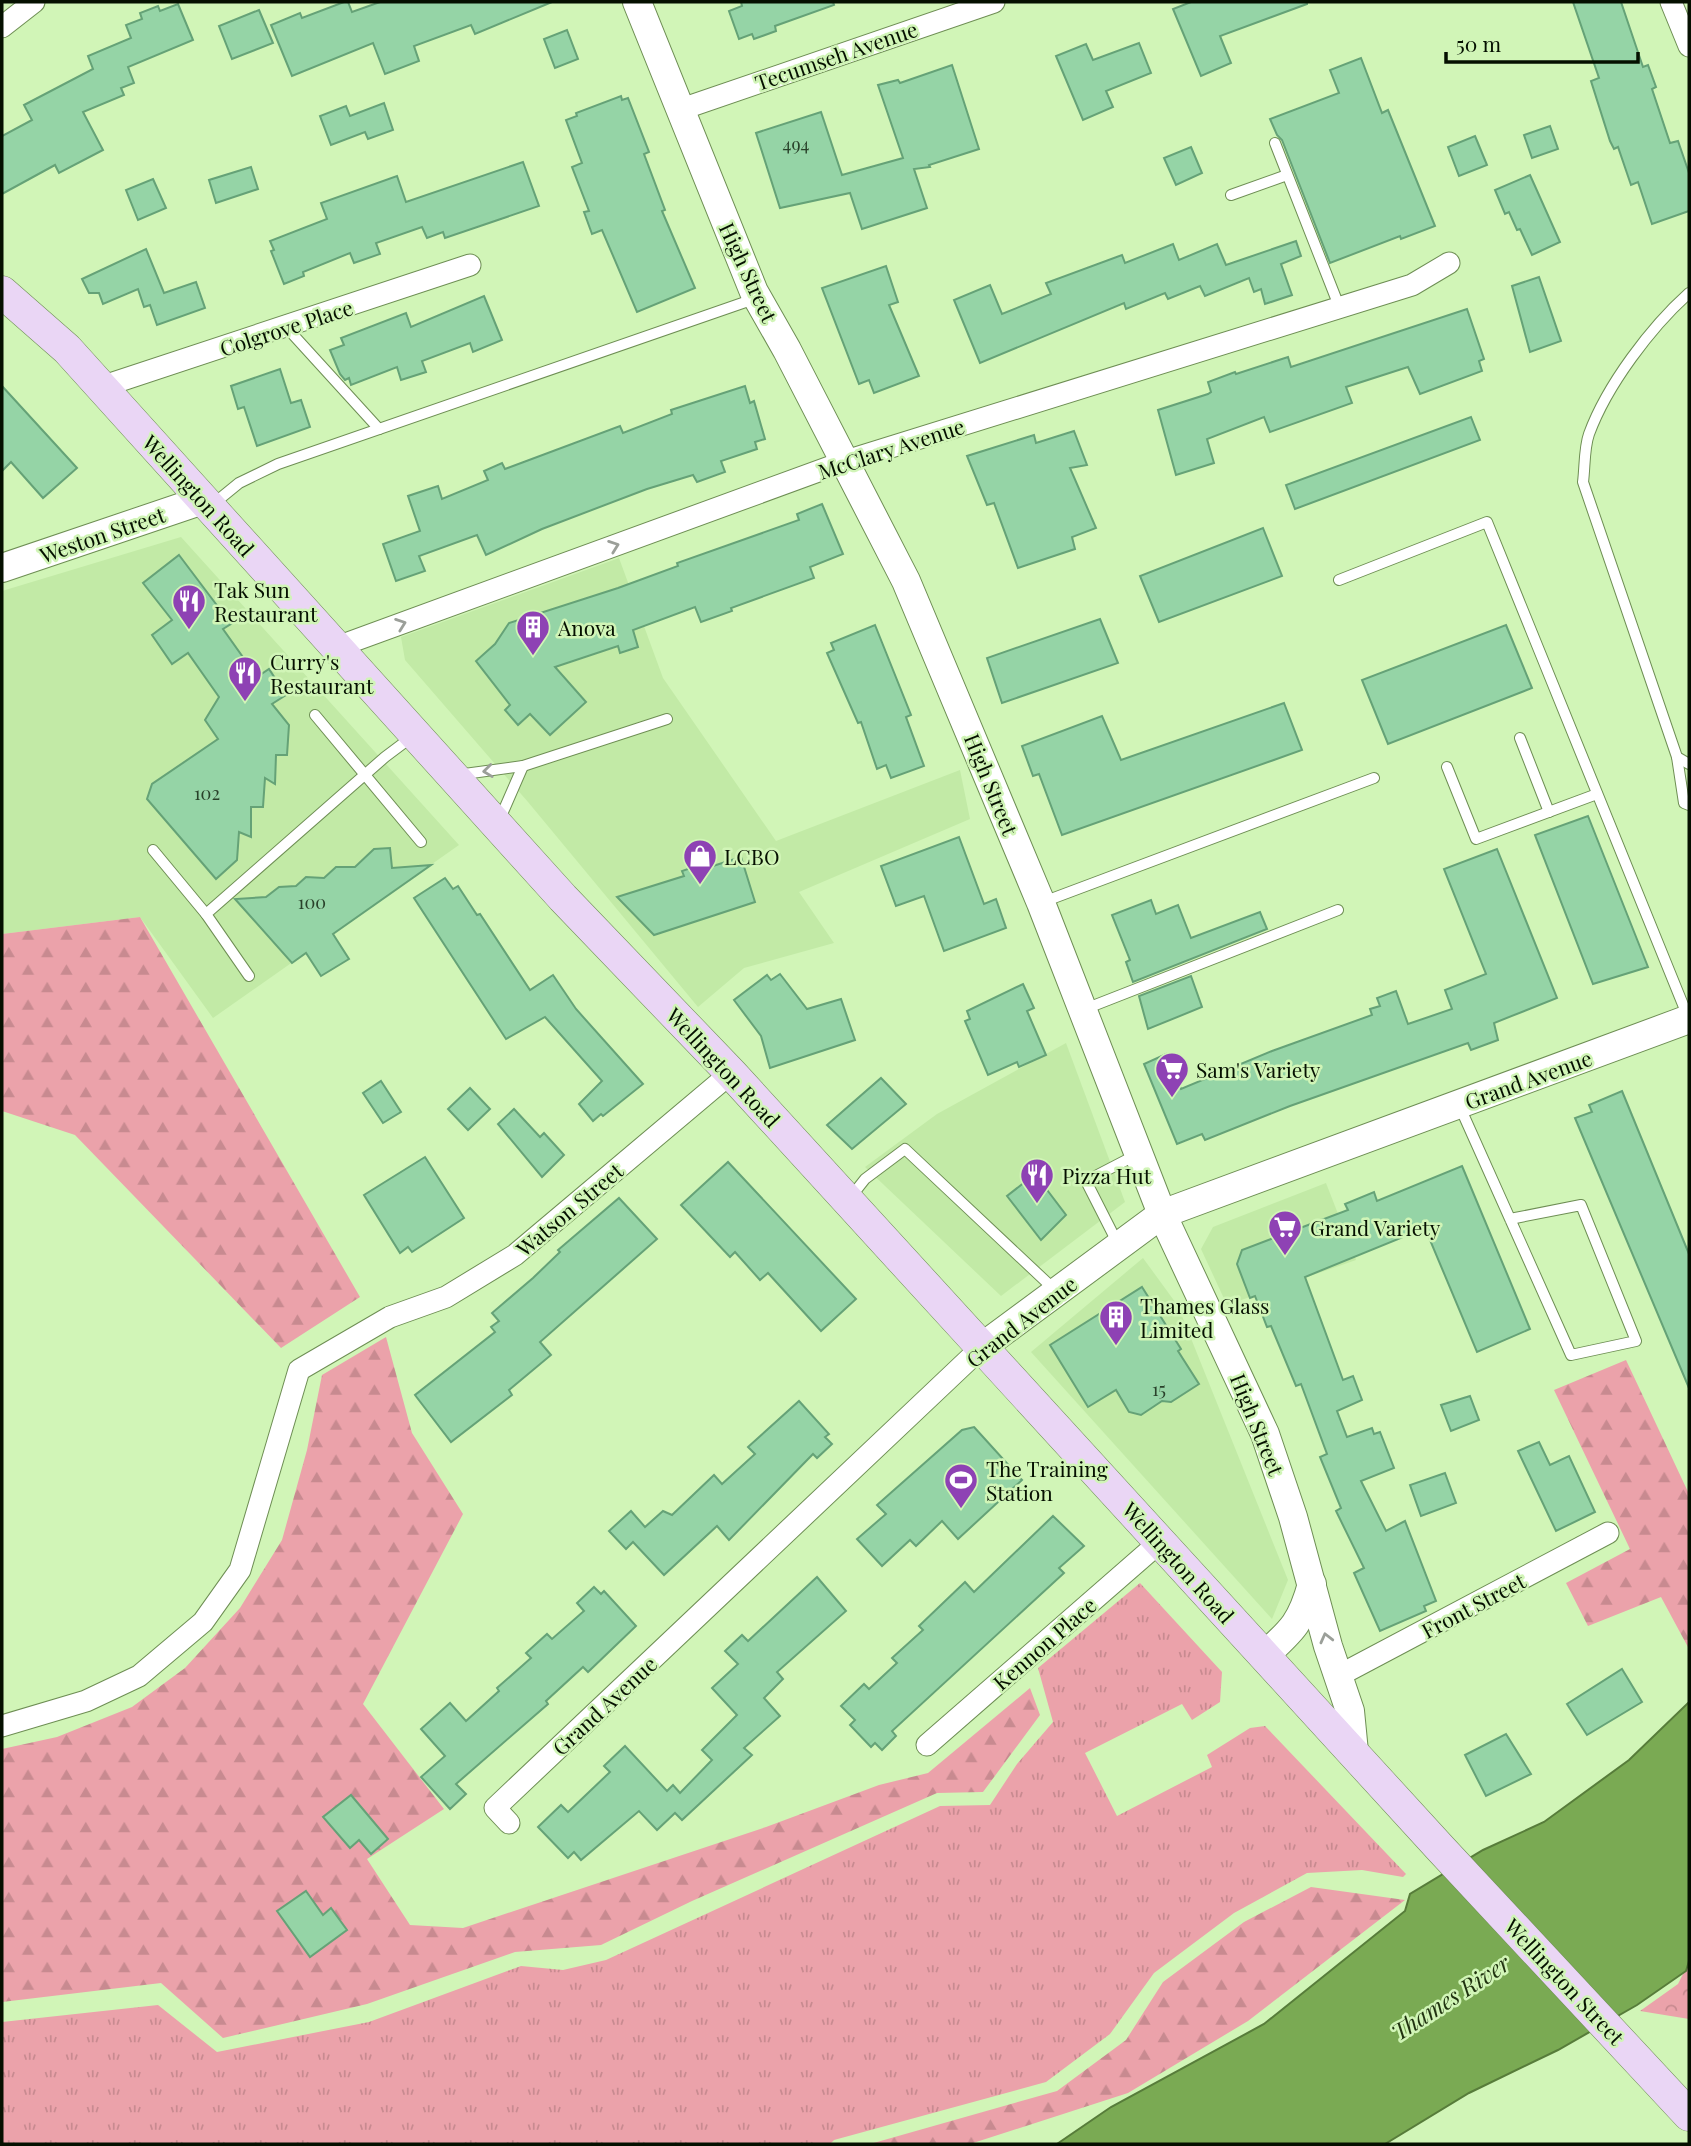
<svg xmlns="http://www.w3.org/2000/svg" width="1691" height="2146" viewBox="0 0 1691 2146" font-family="'Playfair Display',serif">
  <style>
    .built { fill: #c2eaa6 }
    .grass { fill: url(#grass-tufts) }
    .forest { fill: url(#forest-firs) }
    .park { fill: url(#park-crowns) }
    .water { fill: #7aaa53; stroke: #577c3a; stroke-width: 2 }
    .building { fill: #95d4a6; stroke: #65a277; stroke-width: 2 }
    .lines { fill: none; stroke-linecap: round; stroke-linejoin: round }
    .service-casing { stroke: #6e8e54; stroke-width: 12 }
    .minor-casing { stroke: #6e8e54; stroke-width: 23 }
    .tertiary-casing { stroke: #6e8e54; stroke-width: 30 }
    .secondary-casing { stroke: #6e8e54; stroke-width: 33 }
    .service { stroke: #fff; stroke-width: 10 }
    .minor { stroke: #fff; stroke-width: 21 }
    .tertiary { stroke: #fff; stroke-width: 28 }
    .secondary { stroke: #ead6f5; stroke-width: 32 }
    .oneway { stroke: #9b9f99 }
    .labels { text-anchor: middle; dominant-baseline: central; stroke-width: 5; stroke-linejoin: round; paint-order: stroke }
    .number-label { font-size: 18px; fill: #29412a }
    .street-label { font-size: 21px; fill: #051000; stroke: #d1f5b7 }
    .poi-label { font-size: 21px; fill: #051000; stroke: #d1f5b7; text-anchor: start }
    .water-label { font-size: 23px; font-style: italic; fill: #1f320f; stroke: #d1f5b7 }
  </style>
  <defs>
    <pattern id="grass-tufts" width="24" height="20" patternUnits="userSpaceOnUse" patternTransform="scale(1.75)"><rect width="24" height="20" fill="#eba2aa"/><path d="M3 7l-1-3M5 7V3M7 7l1-3M15 17l-1-3M17 17v-4M19 17l1-3" fill="none" stroke="#c88a90"/></pattern>
    <pattern id="forest-firs" width="22" height="20" patternUnits="userSpaceOnUse" patternTransform="scale(1.75)"><rect width="22" height="20" fill="#eba2aa"/><path d="M5 1l3.5 6h-7zM16 11l3.5 6h-7z" fill="#c88a90"/></pattern>
    <pattern id="park-crowns" width="20" height="18" patternUnits="userSpaceOnUse" patternTransform="scale(1.75)"><rect width="20" height="18" fill="#eba2aa"/><path d="M2 6a3 3 0 1 1 6 0M12 15a3 3 0 1 1 6 0" fill="none" stroke="#c88a90"/></pattern>
  </defs>
  <rect width="100%" height="100%" fill="#d1f5b7"/>
  <g class="built">
    <path d="M181,537l278,308 -246,173 -73,-101 -138,17v-343z"/>
    <path d="M619,558l44,120 113,163 184,-71 10,49 -171,73 35,51 -90,25 -46,39 -170,-205 -123,-142 -4,-23z"/>
    <path d="M1066,1043l59,159 -124,94 -136,-129 72,-53z"/>
    <path d="M1326,1183l30,77 -129,45 -26,-56 12,-22z"/>
    <path d="M1143,1258l35,48 110,274 -16,39 -241,-267z"/>
  </g>
  <path class="grass" d="M1140,1583l82,89 -2,30 -28,18 -10,-16 -97,49 32,63 95,-49 -5,-12 43,-27 15,-2 141,148 -3,3 -41,-7 -55,3 -73,40 -80,60 -44,61 -64,48 -212,58 -4,4h-828v-122l156,-17 59,47 152,-30 152,-56 42,4 43,-10 334,-154 50,-1 27,-41 36,-42 -15,-54z"/>
  <g class="forest">
    <path d="M140,917l220,380 -79,51 -206,-213 -73,-24v-177z"/>
    <path d="M386,1337l26,96 51,81 -100,190 81,105 -77,50 43,66 53,3 303,-101 113,-42 49,-12 102,-85 10,27 -57,77 -46,1 -245,108 -91,44 -86,7 -148,52 -144,34 -62,-55 -159,19v-253l55,-12 75,-30 53,-39 55,-60 42,-68 25,-90 15,-75z"/>
    <path d="M1626,1360l63,134v155l-28,-52 -73,29 -22,-43 64,-34 -76,-159z"/>
    <path d="M1311,1887l94,13 -157,121 -120,72 -158,51h-100l187,-53 69,-51 37,-58 81,-60z"/>
  </g>
  <path class="park" d="M1689,1962v57l-49,-8 38,-27z"/>
  <path class="water" d="M1689,1702v259l-3,10 -49,34 -79,45 -89,43 -84,51h-328l54,-37 153,-83 141,-113 5,-17 73,-44 61,-28 85,-62z"/>
  <g class="building">
    <path d="M344,2h4l4,10 28,-10h172l-77,32 -4,-9 -57,21 5,15 -34,13 -12,-31 -81,33 -21,-51 29,-12 2,5z"/>
    <path d="M741,2h92l1,3 -59,21 1,5 -22,8 -2,-5 -13,5 -10,-28 13,-5z"/>
    <path d="M1191,2h116v2l-87,32 11,27 -30,13 -28,-67z"/>
    <path d="M1573,2h48l22,65 5,-2 8,22 -4,2 18,54 8,-2 11,32v38l-37,13 -14,-42 -7,3 -13,-38 -4,2 -4,-8 -19,-60 8,-3z"/>
    <path d="M178,4l15,36 -65,27 6,16 -13,5 3,7 -41,17 20,38 -44,23 -4,-8 -53,29v-58l30,-16 -8,-15 69,-36 -5,-13 43,-18 -5,-13 16,-6 -2,-6 18,-7 2,5z"/>
    <path d="M259,10l14,33 -41,16 -13,-33z"/>
    <path d="M567,30l11,29 -23,9 -11,-29z"/>
    <path d="M1139,43l12,30 -45,18 7,16 -30,13 -27,-64 30,-12 7,16z"/>
    <path d="M1361,58l21,55 6,-3 47,116 -34,13 -1,-3 -70,27 -48,-123 -5,-5 -7,-16 69,-26 -9,-23z"/>
    <path d="M952,65l27,84 -50,16 1,2 -16,2 13,39 -65,21 -12,-36 -70,15 -24,-75 65,-21 21,63 61,-17 -25,-73 20,-5 2,3z"/>
    <path d="M621,96l1,4 6,-2 21,54 -5,2 21,56 -3,1 33,77 -58,24 -35,-82 -10,4 -8,-22 5,-1 -17,-44 10,-4 -16,-43 11,-4 -1,-3z"/>
    <path d="M384,103l9,27 -25,9 -3,-7 -34,13 -11,-29 26,-10 4,10z"/>
    <path d="M1550,126l8,23 -26,9 -8,-23z"/>
    <path d="M1475,136l12,29 -28,11 -11,-29z"/>
    <path d="M1191,147l11,26 -26,12 -12,-27z"/>
    <path d="M523,162l16,44 -94,32 -2,-6 -16,6 -5,-11 -46,16 4,11 -26,9 -4,-10 -47,19 1,4 -20,8 -13,-33 3,-1 -4,-9 57,-22 -6,-16 76,-27 9,26z"/>
    <path d="M251,167l7,22 -42,14 -7,-23z"/>
    <path d="M1530,175l30,67 -28,13 -12,-26 -3,1 -8,-18 -4,2 -10,-24z"/>
    <path d="M153,179l13,29 -28,12 -12,-30z"/>
    <path d="M1296,241l5,15 -20,8 11,31 -27,9 -4,-15 -7,3 -5,-14 -44,18 -5,-10 -32,13 -3,-6 -39,16 -2,-6 -144,60 -26,-63 36,-15 12,29 49,-20 -5,-11 76,-28 3,8 48,-19 6,16 38,-16 9,21z"/>
    <path d="M146,249l18,44 32,-11 9,26 -48,17 -7,-20 -6,2 -6,-18 -35,15 -4,-11h-10l-7,-14z"/>
    <path d="M886,266l12,36 -9,3 30,71 -45,17 -5,-13 -10,4 -37,-96z"/>
    <path d="M1539,277l22,64 -31,11 -18,-66z"/>
    <path d="M484,296l18,44 -29,12 -3,-9 -48,18 4,11 -25,8 -4,-13 -46,18 -2,-7 -4,2 -5,-6 -10,-24 14,-5 -3,-7 65,-25 5,14z"/>
    <path d="M1467,309l17,50 -5,2 3,10 -62,23 -12,-27 -62,20 6,16 -82,29 -6,-15 -57,22 7,24 -38,12 -18,-65 50,-16 3,-2 -3,-10 27,-10 1,2 52,-17 3,10z"/>
    <path d="M280,369l11,34 10,-3 9,27 -53,19 -13,-39 -6,2 -7,-23z"/>
    <path d="M2,386l75,82 -34,30 -32,-36 -9,9z"/>
    <path d="M745,386l5,17 4,-2 11,38 -10,3 2,7 -36,12 4,11 -28,10 -4,-7 -46,14 -105,40 -56,26 -9,-20 -58,21 6,15 -29,10 -13,-37 37,-13 -12,-35 30,-10 4,13 46,-19 -4,-9 18,-8 3,6 115,-43 3,7 49,-19 -1,-4z"/>
    <path d="M1471,417l9,23 -185,69 -9,-24z"/>
    <path d="M1074,431l13,34 -17,3 26,60 -24,9 3,12 -57,19 -24,-65 -7,2 -20,-49 67,-21 2,8z"/>
    <path d="M822,504l21,50 -33,13 4,11 -83,30 1,3 -31,11 -6,-15 -62,23 5,17 -18,6 -2,-7 -63,21 31,35 -36,33 -20,-21 -12,11 -13,-15 5,-5 -34,-44 19,-17 14,-21 109,-35 60,-22 -1,-3 122,-43 -2,-6z"/>
    <path d="M1263,528l19,48 -123,46 -19,-46z"/>
    <path d="M179,555l52,69 -8,5 34,48 12,-8 17,26 -14,9 17,21 -2,30h-11l-1,29 -10,-6 -2,29h-12v30l-12,-5 -2,28 -21,19 -69,-80 5,-15 66,-45 -13,-19 14,-23 -31,-44 -16,11 -20,-29 20,-15 -29,-37z"/>
    <path d="M1100,619l18,44 -116,40 -15,-45z"/>
    <path d="M875,625l36,90 -5,2 18,49 -33,12 -5,-13 -9,4 -16,-47 -3,1 -31,-70 7,-3 -3,-7z"/>
    <path d="M1506,625l26,63 -144,56 -26,-64z"/>
    <path d="M1284,703l18,47 -240,85 -23,-61 -6,2 -11,-30 80,-30 19,44z"/>
    <path d="M1588,816l60,151 -55,17 -58,-149z"/>
    <path d="M959,837l25,67 12,-5 10,29 -62,23 -20,-55 -28,10 -15,-40z"/>
    <path d="M390,848l2,20 39,-3 -98,69 16,25 -28,17 -15,-23 -14,10 -57,-64 31,-2 13,-10 17,-1 10,-9 18,1 12,-11h19l19,-18z"/>
    <path d="M1497,849l60,149 -63,25 4,17 -27,10 -3,-7 -178,63 -85,34 -3,-6 -25,10 -33,-80 22,-10 15,35 91,-38 100,-36 -2,-6 10,-3 -3,-8 19,-7 12,33 44,-15 -7,-19 41,-16 -42,-105z"/>
    <path d="M741,857l14,45 -101,33 -37,-38 67,-21 -2,-5 29,-10 2,5z"/>
    <path d="M445,878l8,11 5,-3 19,29 3,-1 50,76 23,-15 23,34 67,75 -40,32 -2,-2 -8,7 -14,-17 23,-23 -57,-64 -39,22 -51,-78 -41,-63z"/>
    <path d="M1151,900l5,14 22,-9 13,33 69,-26 7,17 -134,53 -7,-20 4,-2 -18,-45z"/>
    <path d="M780,974l27,35 34,-10 14,41 -85,28 -9,-32 -27,-36 33,-25 4,5z"/>
    <path d="M1191,976l11,31 -54,22 -9,-33z"/>
    <path d="M1023,984l11,24 -7,3 19,44 -27,12 -2,-5 -29,13 -23,-54 5,-2 -3,-8z"/>
    <path d="M881,1078l25,26 -54,45 -25,-24z"/>
    <path d="M381,1081l20,31 -18,11 -20,-30z"/>
    <path d="M470,1088l20,21 -22,21 -20,-21z"/>
    <path d="M1622,1091l67,163v134l-114,-270 17,-6 -3,-7z"/>
    <path d="M514,1109l26,28 4,-4 20,22 -22,22 -44,-53z"/>
    <path d="M425,1157l39,61 -52,34 -4,-5 -8,6 -36,-58z"/>
    <path d="M728,1162l128,137 -35,32 -53,-58 -8,7 -25,-28 -5,5 -49,-52z"/>
    <path d="M1462,1166l68,163 -53,23 -52,-124 -120,49 38,103 10,-4 9,24 -25,11 10,26 25,-9 2,6 6,-2 14,36 -33,13 25,50 19,-10 31,80 -12,5 2,5 -46,20 -26,-58 10,-5 -28,-57 5,-3 -21,-51 7,-3 -26,-70 -5,2 -25,-60 -4,1 -12,-31 -5,2 -13,-34 5,-14 106,-40 -3,-6 29,-12 3,9z"/>
    <path d="M1035,1174l31,41 -25,25 -34,-44z"/>
    <path d="M619,1198l38,41 -117,103 11,13 -42,35 3,5 -61,47 -36,-47 80,-63 -4,-5 8,-6 -7,-8 41,-35 27,-26 -2,-2z"/>
    <path d="M1142,1287l39,62 -3,2 21,33 -28,18 -9,-1 -21,14 -12,-3 -13,-22 -28,17 -38,-62z"/>
    <path d="M1470,1396l9,24 -28,11 -10,-26z"/>
    <path d="M799,1401l30,33 -4,3 7,7 -15,14 -4,-4 -84,86 -12,-14 -53,49 -31,-33 -7,7 -17,-18 22,-20 14,16 18,-16 9,4 42,-40 8,9 33,-30 -7,-7z"/>
    <path d="M974,1427l48,53 -64,59 -16,-18 -26,25 -6,-6 -28,26 -25,-27 29,-25 -9,-9 85,-75z"/>
    <path d="M1539,1442l11,23 19,-9 26,56 -39,19 -38,-80z"/>
    <path d="M1445,1473l11,30 -35,13 -11,-31z"/>
    <path d="M1053,1516l31,30 -25,22 5,5 -172,158 4,5 -14,14 -7,-7 -4,4 -21,-22 5,-5 -14,-14 23,-22 5,5 28,-26 -5,-5 31,-28 -4,-4 46,-44 9,10z"/>
    <path d="M817,1577l29,34 -69,61 6,7 -19,19 16,18 -36,32 8,7 -70,65 -7,-7 -18,17 -18,-19 -58,49 -7,-8 -6,6 -30,-31 23,-22 7,7 42,-40 -6,-6 21,-20 42,45 6,-6 7,8 32,-33 -10,-10 35,-35 -25,-27 26,-24 -13,-13 17,-16 6,6z"/>
    <path d="M594,1587l7,7 3,-3 32,35 -48,46 -5,-5 -37,34 2,3 -92,80 10,10 -16,15 -29,-32 24,-21 -24,-27 29,-26 16,18 33,-30 -2,-3 34,-30 -5,-5 21,-19 5,5 32,-28 -7,-8z"/>
    <path d="M1622,1669l20,33 -55,33 -20,-31z"/>
    <path d="M1506,1734l25,40 -45,22 -21,-41z"/>
    <path d="M351,1795l37,44 -17,15 -12,-14 -9,8 -27,-31z"/>
    <path d="M306,1891l17,24 8,-7 16,22 -37,27 -33,-46z"/>
  </g>
  <g class="lines">
    <g class="service-casing">
      <g id="service">
        <path d="M1275,143l64,163"/>
        <path d="M1231,195l56,-20"/>
        <path d="M1689,293c-38,34 -82,92 -100,141 -5,14 -4,33 -6,48l94,275 12,7"/>
        <path d="M287,328l92,101"/>
        <path d="M212,505l27,-22 39,-19 479,-166"/>
        <path d="M1339,580l148,-58 201,495"/>
        <path d="M315,715l106,127"/>
        <path d="M1520,738l29,74"/>
        <path d="M1677,757l7,46 5,2"/>
        <path d="M1447,767l29,72 121,-45"/>
        <path d="M457,775l66,-9 144,-47"/>
        <path d="M499,821l24,-55"/>
        <path d="M153,850l53,64"/>
        <path d="M1043,902l331,-124"/>
        <path d="M249,976l-43,-62 179,-157 28,-21"/>
        <path d="M1085,1009l253,-99"/>
        <path d="M1459,1105l112,250 65,-14 -55,-136 -71,14"/>
        <path d="M850,1198l15,-19 40,-30 151,142"/>
        <path d="M1118,1244l-32,-63 50,-26"/>
      </g>
    </g>
    <g class="minor-casing">
      <g id="minor">
        <path d="M1671,2l18,44"/>
        <path d="M2,27l32,-25"/>
        <path d="M679,110l315,-108"/>
        <path d="M101,387l369,-122"/>
        <path d="M337,647l509,-186 566,-176 37,-22"/>
        <path d="M1338,1676l270,-143"/>
        <path d="M2,1726l84,-25 53,-25 64,-54 37,-52 59,-200 91,-53 56,-20 69,-42 216,-182"/>
        <path d="M927,1745l234,-204"/>
        <path d="M509,1823l-14,-15 487,-461"/>
      </g>
    </g>
    <g class="tertiary-casing">
      <g id="tertiary">
        <path d="M637,2l117,290 33,58 119,231 135,322 121,311 103,220 28,83 35,129 22,65 4,41"/>
        <path d="M2,568l201,-68"/>
        <path d="M982,1347l180,-133 527,-195"/>
        <path d="M1265,1655c28,-25 37,-34 47,-71"/>
      </g>
    </g>
    <g class="secondary-casing">
      <path id="secondary" d="M2,292l65,57 496,549 168,175 710,776 248,266"/>
    </g>
    <use href="#service" class="service"/>
    <use href="#minor" class="minor"/>
    <use href="#tertiary" class="tertiary"/>
    <use href="#secondary" class="secondary"/>
  </g>
  <defs><path id="oneway-chevron" d="M-2-3.5L2.5 0L-2 3.5" fill="none" stroke-width="1.6" stroke-linecap="round" stroke-linejoin="round" transform="scale(1.75)"/></defs>
  <g class="oneway">
    <use href="#oneway-chevron" transform="translate(614 546) rotate(-20)"/>
    <use href="#oneway-chevron" transform="translate(401 624) rotate(-20)"/>
    <use href="#oneway-chevron" transform="translate(488 771) rotate(173)"/>
    <use href="#oneway-chevron" transform="translate(1326 1638) rotate(-104)"/>
  </g>
  <defs>
    <g id="restaurant-pin" transform="scale(1.75)"><path d="M0 17L-7.5 6A9.5 9.5 0 1 1 7.5 6Z" fill="#8e42b4" stroke="#d1f5b7"/><path d="M-5-6h1v4h1v-4h1v4h1v-4h1v5L-1.5 .5V6h-2V.5L-5-1ZM5-6V6H3V1.5H1.5Q1.5-4 5-6Z" fill="#fff"/></g>
    <g id="building-pin" transform="scale(1.75)"><path d="M0 17L-7.5 6A9.5 9.5 0 1 1 7.5 6Z" fill="#8e42b4" stroke="#d1f5b7"/><path d="M-4-6H4V6H1V3H-1V6H-4ZM-2.5-4.3h1.7v1.8h-1.7ZM.8-4.3h1.7v1.8H.8ZM-2.5-1h1.7V.8h-1.7ZM.8-1h1.7V.8H.8Z" fill="#fff"/></g>
    <g id="shop-pin" transform="scale(1.75)"><path d="M0 17L-7.5 6A9.5 9.5 0 1 1 7.5 6Z" fill="#8e42b4" stroke="#d1f5b7"/><path d="M-5-2.5h2.3a2.7 3.5 0 0 1 5.4 0H5L5.5 6h-11ZM-1.5-2.5h3a1.5 2.3 0 0 0-3 0Z" fill="#fff"/></g>
    <g id="supermarket-pin" transform="scale(1.75)"><path d="M0 17L-7.5 6A9.5 9.5 0 1 1 7.5 6Z" fill="#8e42b4" stroke="#d1f5b7"/><path d="M-6-5.5h2.5l.6 2H6L4.5 2H-2.5L-4.4-4H-6ZM-1.5 3.2a1.3 1.3 0 1 0 .1 0ZM3 3.2a1.3 1.3 0 1 0 .1 0Z" fill="#fff"/></g>
    <g id="stadium-pin" transform="scale(1.75)"><path d="M0 17L-7.5 6A9.5 9.5 0 1 1 7.5 6Z" fill="#8e42b4" stroke="#d1f5b7"/><path d="M0-5a6.5 5 0 1 0 0 10a6.5 5 0 1 0 0-10ZM-3.5-1.8h7v3.6h-7Z" fill="#fff"/></g>
  </defs>
  <g fill-rule="evenodd">
    <use href="#restaurant-pin" x="189" y="601"/>
    <use href="#building-pin" x="533" y="627"/>
    <use href="#restaurant-pin" x="245" y="673"/>
    <use href="#shop-pin" x="700" y="856"/>
    <use href="#supermarket-pin" x="1172" y="1069"/>
    <use href="#restaurant-pin" x="1037" y="1175"/>
    <use href="#supermarket-pin" x="1285" y="1227"/>
    <use href="#building-pin" x="1116" y="1317"/>
    <use href="#stadium-pin" x="961" y="1480"/>
  </g>
  <g class="labels">
    <g class="number-label">
      <text x="796" y="144">494</text>
      <text x="207" y="793">102</text>
      <text x="312" y="902">100</text>
      <text x="1159" y="1389">15</text>
    </g>
    <g class="street-label">
      <text transform="translate(836 55) rotate(-19)">Tecumseh Avenue</text>
      <text transform="translate(749 272) rotate(65)">High Street</text>
      <text transform="translate(286 327) rotate(-18)">Colgrove Place</text>
      <text transform="translate(891 448) rotate(-18)">McClary Avenue</text>
      <text transform="translate(199 495) rotate(48)">Wellington Road</text>
      <text transform="translate(102 534) rotate(-19)">Weston Street</text>
      <text transform="translate(992 784) rotate(68)">High Street</text>
      <text transform="translate(724 1067) rotate(47)">Wellington Road</text>
      <text transform="translate(1528 1079) rotate(-20)">Grand Avenue</text>
      <text transform="translate(569 1209) rotate(-40)">Watson Street</text>
      <text transform="translate(1021 1321) rotate(-38)">Grand Avenue</text>
      <text transform="translate(1258 1424) rotate(68)">High Street</text>
      <text transform="translate(1179 1562) rotate(48)">Wellington Road</text>
      <text transform="translate(1473 1605) rotate(-28)">Front Street</text>
      <text transform="translate(1044 1643) rotate(-41)">Kennon Place</text>
      <text transform="translate(604 1705) rotate(-43)">Grand Avenue</text>
      <text transform="translate(1565 1981) rotate(47)">Wellington Street</text>
    </g>
    <g class="poi-label">
      <text x="214" y="589">Tak Sun<tspan x="214" dy="24">Restaurant</tspan></text>
      <text x="558" y="627">Anova</text>
      <text x="270" y="661">Curry's<tspan x="270" dy="24">Restaurant</tspan></text>
      <text x="724" y="856">LCBO</text>
      <text x="1196" y="1069">Sam's Variety</text>
      <text x="1062" y="1175">Pizza Hut</text>
      <text x="1310" y="1227">Grand Variety</text>
      <text x="1140" y="1305">Thames Glass<tspan x="1140" dy="24">Limited</tspan></text>
      <text x="986" y="1468">The Training<tspan x="986" dy="24">Station</tspan></text>
    </g>
    <g class="water-label">
      <text transform="translate(1450 1997) rotate(-33)">Thames River</text>
    </g>
  </g>
  <rect width="1691" height="2146" fill="none" stroke="#051000" stroke-width="7"/>
  <path d="M1446 52v10h192v-10" fill="none" stroke="#051000" stroke-width="3.5"/>
  <text x="1456" y="52" font-size="21" fill="#051000" stroke="#d1f5b7" stroke-width="5" paint-order="stroke">50 m</text>
</svg>
